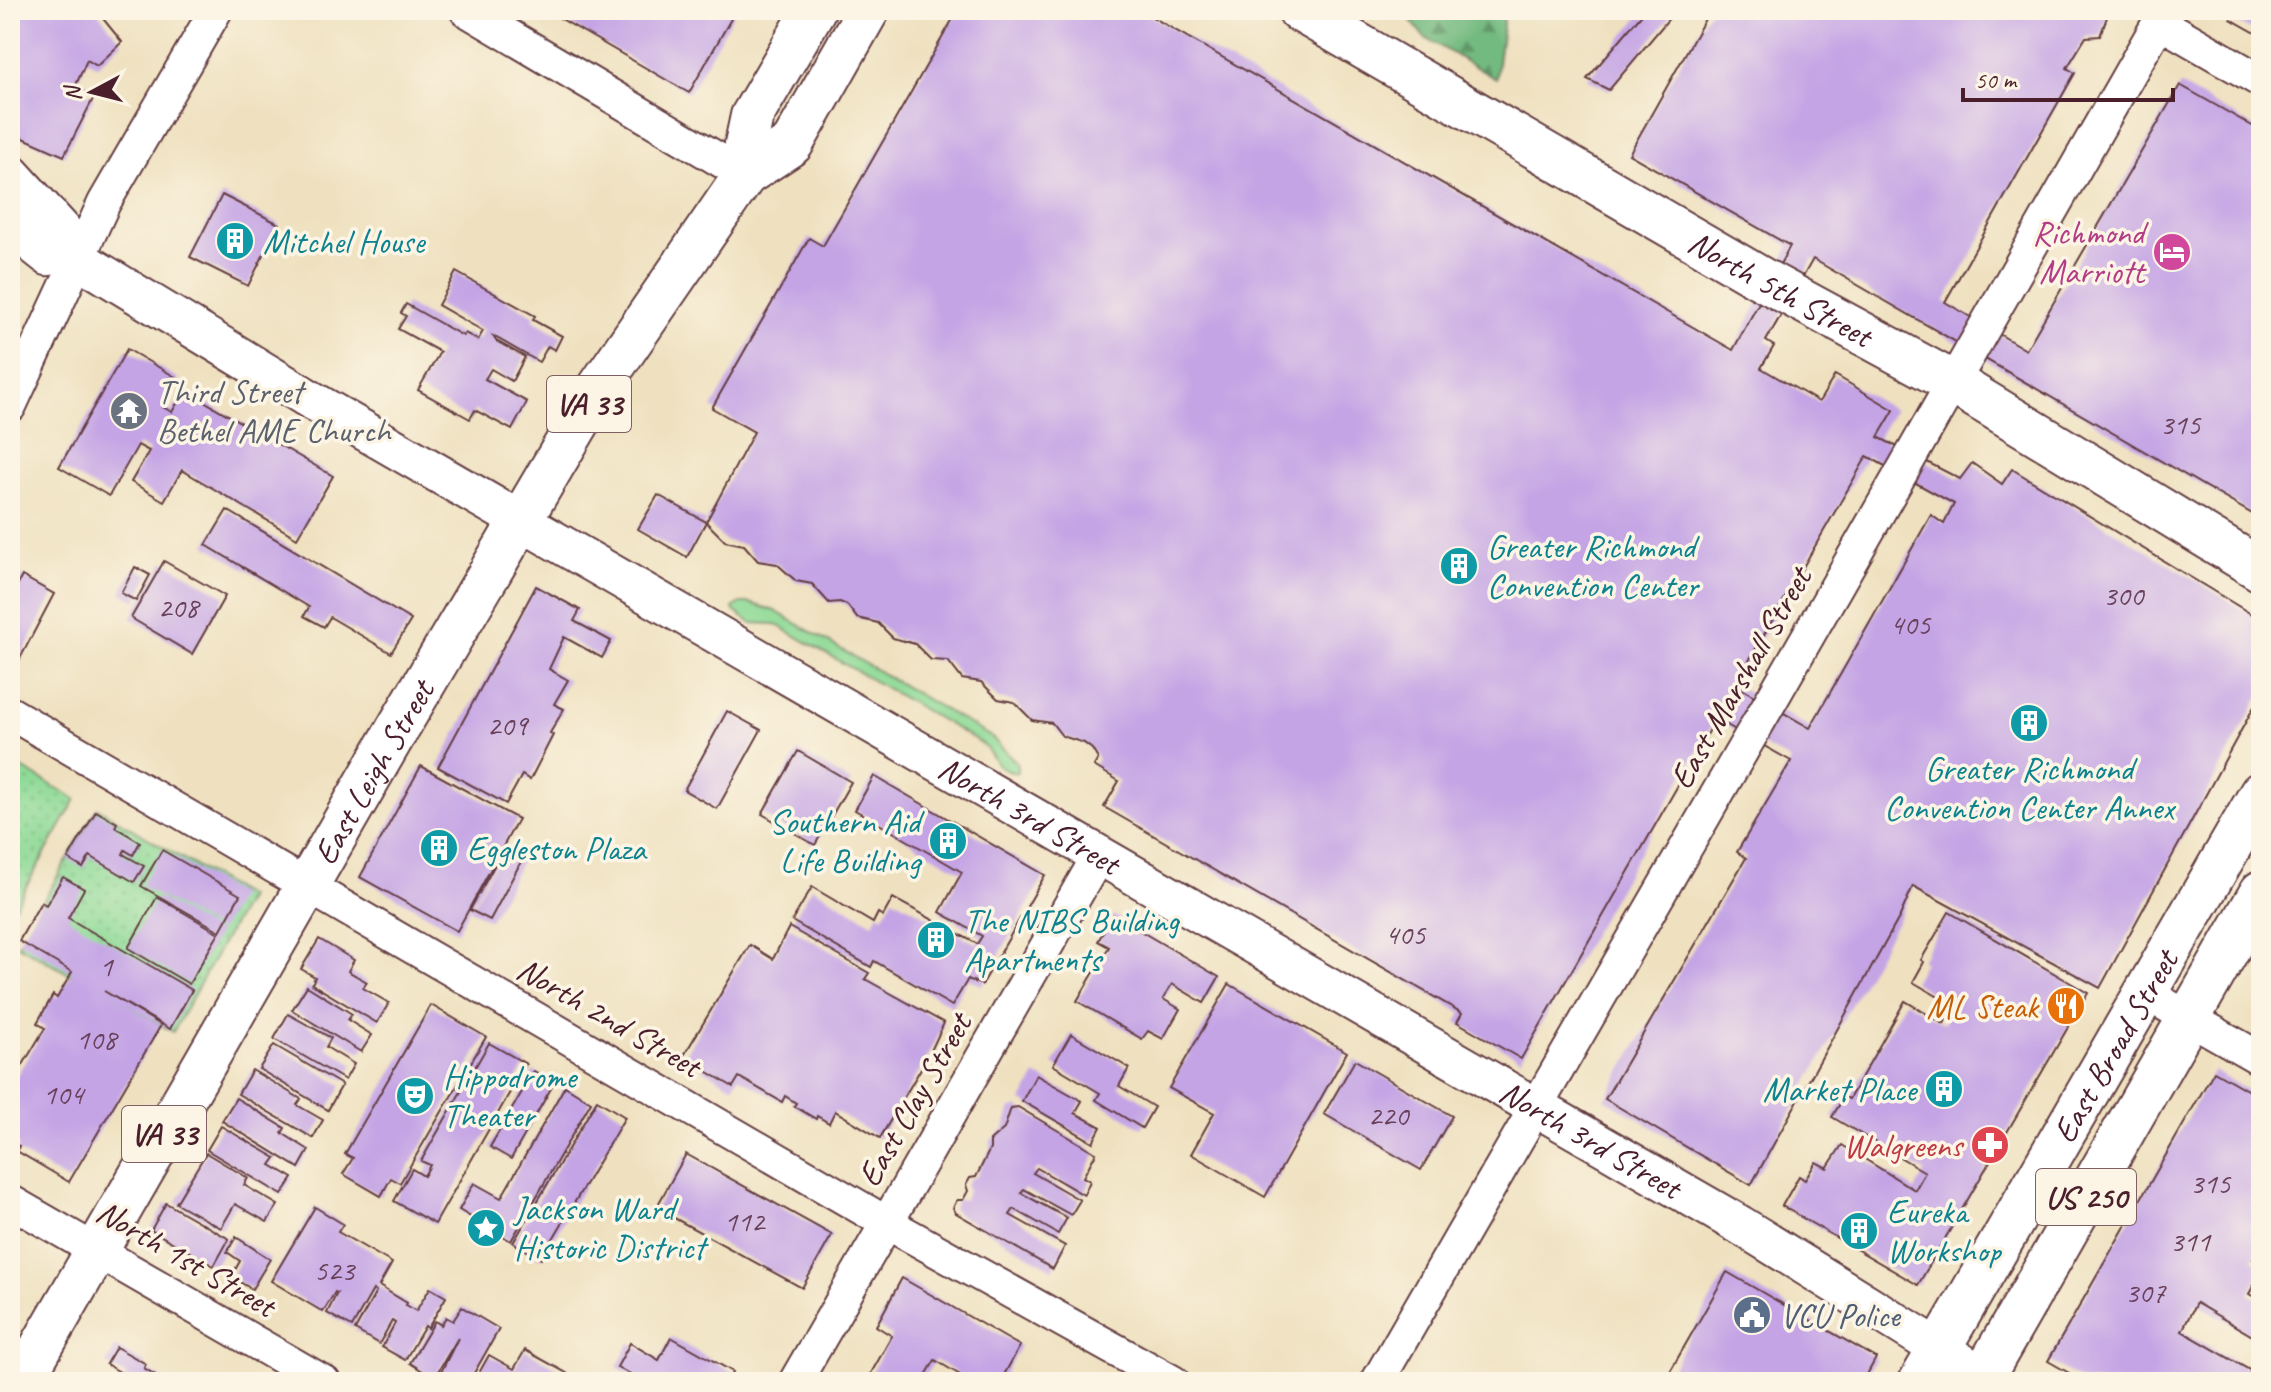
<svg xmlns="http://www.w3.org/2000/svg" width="2271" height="1392" viewBox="0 0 2271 1392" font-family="Caveat,sans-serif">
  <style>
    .grass { fill: url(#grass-dots); stroke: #6c7c61; stroke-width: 2 }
    .forest { fill: url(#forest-firs); stroke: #5e6c56; stroke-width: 2 }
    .garden { fill: #8fda97; stroke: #6c7c61; stroke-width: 2 }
    .building { fill: #c4a4e5; fill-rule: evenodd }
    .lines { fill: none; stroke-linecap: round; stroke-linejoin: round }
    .tertiary-casing { stroke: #633c41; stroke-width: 36 }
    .secondary-casing { stroke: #633c41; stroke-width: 42 }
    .primary-casing { stroke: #633c41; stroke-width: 46 }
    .tertiary { stroke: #fff; stroke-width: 32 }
    .secondary { stroke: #fff; stroke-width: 38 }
    .primary { stroke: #fff; stroke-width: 42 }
    .labels { text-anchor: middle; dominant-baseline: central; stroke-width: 7; stroke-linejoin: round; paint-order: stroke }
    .number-label { font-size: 30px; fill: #68405a }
    .shield { fill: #fcf5e5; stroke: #7f5f63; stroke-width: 2 }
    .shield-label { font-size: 32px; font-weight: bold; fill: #4a1f2b }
    .hotel-label { font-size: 34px; fill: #b23c85; stroke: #fcf5e5; text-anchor: end }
    .culture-label { font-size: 34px; fill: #0d838f; stroke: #fcf5e5; text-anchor: start }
    .street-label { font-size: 34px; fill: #4a1f2b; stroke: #fcf5e5 }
    .worship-label { font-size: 34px; fill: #5b616d; stroke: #fcf5e5; text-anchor: start }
    .food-label { font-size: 34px; fill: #c56008; stroke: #fcf5e5; text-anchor: end }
    .health-label { font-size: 34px; fill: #be3a42; stroke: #fcf5e5; text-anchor: end }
    .service-label { font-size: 34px; fill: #4e5e75; stroke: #fcf5e5; text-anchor: start }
  </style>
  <defs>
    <pattern id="grass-dots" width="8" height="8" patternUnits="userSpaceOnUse" patternTransform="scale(2)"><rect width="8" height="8" fill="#8fda97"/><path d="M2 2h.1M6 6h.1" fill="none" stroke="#7dbb82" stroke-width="1.8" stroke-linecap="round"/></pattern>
    <pattern id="forest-firs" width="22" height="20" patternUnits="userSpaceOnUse" patternTransform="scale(2)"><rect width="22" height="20" fill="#73ba80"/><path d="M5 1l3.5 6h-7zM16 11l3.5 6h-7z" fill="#609769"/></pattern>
  </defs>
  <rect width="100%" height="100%" fill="#fcf5e5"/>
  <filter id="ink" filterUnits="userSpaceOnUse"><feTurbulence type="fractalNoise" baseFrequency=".0125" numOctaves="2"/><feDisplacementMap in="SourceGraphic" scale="16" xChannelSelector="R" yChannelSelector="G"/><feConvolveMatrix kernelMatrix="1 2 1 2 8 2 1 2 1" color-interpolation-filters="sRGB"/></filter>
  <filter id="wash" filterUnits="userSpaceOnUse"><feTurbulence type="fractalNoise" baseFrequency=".006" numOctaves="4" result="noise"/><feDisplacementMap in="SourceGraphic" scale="32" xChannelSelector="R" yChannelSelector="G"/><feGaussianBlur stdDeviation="1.8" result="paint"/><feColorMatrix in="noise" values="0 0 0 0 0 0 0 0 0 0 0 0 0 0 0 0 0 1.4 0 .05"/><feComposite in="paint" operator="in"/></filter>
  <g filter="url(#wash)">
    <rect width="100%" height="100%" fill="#efe1c0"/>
    <g class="grass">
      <path d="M10,761l66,38 -66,116z"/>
      <path d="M97,808l151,89 -75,135 -155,-87z"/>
    </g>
    <path class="forest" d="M1403,10h102l-9,69 -72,-42z"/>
    <path class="garden" d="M741,603h9l25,8 216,126 26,26v9c-20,2 -23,-18 -36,-29l-206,-119 -24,-1 -17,-12 -1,-3z"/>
    <g id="blocks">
      <g class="building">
        <path d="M10,10h86l26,32 -25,24 -10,-6 -12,27 19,10 -30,59 -54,-24z"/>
        <path d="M546,10h190l-47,83z"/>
        <path d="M958,10h182l593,340 57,-104 -161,-92 81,-144h391l6,7 -7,19 -14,1 -19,31 8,5 -130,229 81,48 154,-265 81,46v388l-448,-260 -47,82 8,5 -13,22 58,34 16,-27 59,35 -16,27 82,42 12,-16 30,21 10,-15 249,151v74l-161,294 -187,-102 -13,30 -149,269 -146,-86 141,-241 -9,-6 54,-91 -75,-42 -195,340 -64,-37 5,-9 -358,-206 15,-26 -25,-15 4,-7 -6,-10 -8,-6 -22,-7 -10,-13 -20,-3 -18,-18 -16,-3 -17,-17 -19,-3 -14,-18 -17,-1 -16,-16 -22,-6 -15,-15 -21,-5 -10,-13 -7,-3 -11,1 -17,-19 -16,-3 -19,-17 -19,-3 -14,-16 -19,-4 -19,-19 48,-90 -42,-24 97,-170 14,8zM1867,456l87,48 -10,20 -13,-9 -121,213 -75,-43z"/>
        <path d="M1645,10h31l-67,80 -22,-11z"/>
        <path d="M2235,10h26v26l-30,-17z"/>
        <path d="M222,195l57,29 -31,62 -58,-29z"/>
        <path d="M456,272l79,44 -2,4 29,16 -7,14 -7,-4 -9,16 -46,-26 3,5 29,16 -13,24 -21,-12 -6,10 42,23 -15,28 -37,-20 -5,9 -52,-29 22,-38 -42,-23 8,-13 -5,-3 5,-9 57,32 2,-3 13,7 5,-9 -45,-26z"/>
        <path d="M127,349l52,30 -16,28 9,5 13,-22 148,86 -36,62 -115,-68 -18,31 -33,-19 18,-31 -11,-6 -29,51 -50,-29z"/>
        <path d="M658,495l48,27 -19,35 -49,-28z"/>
        <path d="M227,510l184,110 -20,33 -61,-36 -6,10 -20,-11 5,-9 -103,-62z"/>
        <path d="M164,561l61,35 -33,58 -61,-36z"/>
        <path d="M135,567l15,8 -14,26 -15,-8z"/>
        <path d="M22,576l32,18 -39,74 -5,-3v-66z"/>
        <path d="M536,586l44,24 -6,11 37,20 -9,17 -38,-21 -15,32 19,11 -14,24 10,5 -14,24 3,2 -23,45 -8,-5 -16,29 -68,-37z"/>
        <path d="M727,711l34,19 -44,79 -33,-19z"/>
        <path d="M798,751l53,31 -36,63 -53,-31z"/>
        <path d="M421,766l97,53 -61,112 -97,-54z"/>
        <path d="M874,776l171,99 -63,110 -14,-6 -16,27 -78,-45 -3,6 -79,-46 20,-34 61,36 5,-10 5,3 10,-18 84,46 5,-8 -42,-24 22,-40 -107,-62z"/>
        <path d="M96,811l21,12 -2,4 25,15 -7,13 -8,-5 -2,4 21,12 -10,16 -44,-26 -7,12 -15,-9z"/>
        <path d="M504,848l19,10 -33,62 -20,-10z"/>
        <path d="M162,850l78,45 -20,36 -79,-45z"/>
        <path d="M63,877l21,12 -16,29 124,72 -22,39 -66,-38 57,34 -92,157 -52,-31 2,-5 -9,-5v-59l2,1 33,-55 -8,-5 16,-28 4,3 15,-26 -53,-31 22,-39 5,3z"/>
        <path d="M157,897l62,36 -30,51 -61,-36z"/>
        <path d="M1949,912l139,81 -170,292 -136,-79 17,-30 6,4 11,-18 11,6 15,-23 73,45 10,-18 -93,-55 12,-20 5,2 56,-98 39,23 8,-19 -39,-23 11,-20 -3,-2z"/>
        <path d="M1113,915l106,62 -15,26 -32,-19 -9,15 17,10 -17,30 -15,-8 -6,8 -65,-38 32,-54 -11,-6z"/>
        <path d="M789,927l80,46 -4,6 79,44 -14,30 -50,85 -45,-27 -6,12 -12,-7 -1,3 -22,-13 2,-3 -11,-7 -3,6 -43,-25 -6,10 -50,-30 67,-112 23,14z"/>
        <path d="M319,939l35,21 -6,11 19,11 -4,6 26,15 -12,20 -65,-39 3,-7 -14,-8z"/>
        <path d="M1229,984l118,68 -82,145 -74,-43 23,-41 -45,-25z"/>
        <path d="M307,986l45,28 -4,6 24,15 -11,17 -69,-42z"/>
        <path d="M431,1005l55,32 -86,146 -9,-5 -10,18 -38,-22 10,-16 -8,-4z"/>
        <path d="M288,1014l43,24 -5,9 28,17 -9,16 -71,-41z"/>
        <path d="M1071,1034l58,34 -10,18 35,21 -12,21 -46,-28 4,-7 -47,-28z"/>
        <path d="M489,1043l37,21 -91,160 -41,-23 18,-32 12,7 6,-11 -9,-4z"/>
        <path d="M274,1045l68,40 -14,25 -69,-41z"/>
        <path d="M1355,1060l97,56 -31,54 -97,-56z"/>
        <path d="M252,1070l49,29 -4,6 26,15 -10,18 -75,-44z"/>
        <path d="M534,1071l20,12 -43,76 -21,-12z"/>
        <path d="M2214,1071l47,27v145l-8,16 8,5v8l-12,22 12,7v40l-65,-38 -14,28 69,40 -6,11h-160l-37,-21z"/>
        <path d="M1036,1075l46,26 -7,12 26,14 -8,15 -71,-41z"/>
        <path d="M565,1086l26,16 -80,139 -52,-31 15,-27 27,15z"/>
        <path d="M236,1098l49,30 -3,5 27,17 -10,18 -77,-47z"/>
        <path d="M597,1100l28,17 -84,142 -28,-16z"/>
        <path d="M1018,1107l78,46 -13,24 7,4 -6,14 -47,-27 -4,5 47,27 -9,15 -47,-26 -3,4 46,25 -9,16 -44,-25 -4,6 55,31 -12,23 -97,-56 -3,-5 4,-8h6l5,-9 -2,-6 4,-7 6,-1 14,-28v-8l14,-12 7,-21z"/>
        <path d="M221,1126l55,32 -5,7 22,13 -11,17 -75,-45z"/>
        <path d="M206,1153l42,25 -4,7 34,20 -11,17 -32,-18 -14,24 -45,-25z"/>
        <path d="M686,1154l146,81 -30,53 -146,-80z"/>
        <path d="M166,1203l63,36 -15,27 -63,-36z"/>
        <path d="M315,1207l28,17 -5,8 54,31 -13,23 28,17 -1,2 10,6 14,-23 16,9 -18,31 -3,-2 -20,34 -23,-13 13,-24 -3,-2 -13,23 -24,-14 21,-38 -3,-2 -21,37 -25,-14 10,-20 -2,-1 -12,20 -52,-31z"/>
        <path d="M236,1237l34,22 -18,30 -21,-12 9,-16 -13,-9z"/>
        <path d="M1727,1272l149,86 -13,24h-199z"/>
        <path d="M902,1278l118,68 -20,36h-28l-37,-22 -13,22h-56l26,-46 -16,-10z"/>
        <path d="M462,1307l37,22 -30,53h-29l-3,-2 21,-42 -24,40 -24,-15 25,-42 6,4 5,-8 7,4z"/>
        <path d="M671,1337l62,35 -5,10h-84l-27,-15 13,-24 29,17z"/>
        <path d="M116,1347l30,17 -2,4 23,14h-44l4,-6 -21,-12z"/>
        <path d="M525,1350l40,22 15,10h-106l15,-27 25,14z"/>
      </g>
    </g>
  </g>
  <g filter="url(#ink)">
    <use href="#blocks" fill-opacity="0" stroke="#633c41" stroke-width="2"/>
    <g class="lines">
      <g class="tertiary-casing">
        <g id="tertiary">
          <path d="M466,10l279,165"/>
          <path d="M2159,22l102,59"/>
          <path d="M10,406l94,-203 112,-193"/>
          <path d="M10,713l877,510 286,159"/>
          <path d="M2145,993l116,66"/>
          <path d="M10,1201l314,181"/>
          <path d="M795,1382l304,-527"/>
          <path d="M1377,1382l399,-690 390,-682"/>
        </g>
      </g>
      <g class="secondary-casing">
        <g id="secondary">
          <path d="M10,173l52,57 1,20"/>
          <path id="s1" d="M10,226l38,30 15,-6 14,8 234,142 1429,825 243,151"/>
        </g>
      </g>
      <g class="primary-casing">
        <g id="primary">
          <path id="s2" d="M1299,10l461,268 192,104 309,188"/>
          <path d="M745,175l1,-31 6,-28 62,-106"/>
          <path id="s3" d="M21,1382l377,-654 202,-342 145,-211 47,-31 76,-134"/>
          <path id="s4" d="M1920,1382l341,-589"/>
          <path d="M1980,1382l281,-490"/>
        </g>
      </g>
      <use href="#tertiary" class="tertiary"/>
      <use href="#secondary" class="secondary"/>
      <use href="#primary" class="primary"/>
    </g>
  </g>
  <defs>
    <g id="building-disc" transform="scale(2)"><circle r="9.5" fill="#0f9aa8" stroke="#fcf5e5"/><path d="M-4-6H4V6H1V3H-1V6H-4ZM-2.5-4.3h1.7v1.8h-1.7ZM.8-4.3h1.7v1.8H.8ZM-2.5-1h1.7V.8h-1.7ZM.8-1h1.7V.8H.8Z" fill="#fff"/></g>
    <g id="hotel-disc" transform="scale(2)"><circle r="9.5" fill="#d1479c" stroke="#fcf5e5"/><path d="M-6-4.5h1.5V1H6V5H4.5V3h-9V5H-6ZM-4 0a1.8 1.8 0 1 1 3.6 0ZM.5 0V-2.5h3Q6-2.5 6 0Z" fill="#fff"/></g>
    <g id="temple-disc" transform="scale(2)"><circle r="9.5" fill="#6b7280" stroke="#fcf5e5"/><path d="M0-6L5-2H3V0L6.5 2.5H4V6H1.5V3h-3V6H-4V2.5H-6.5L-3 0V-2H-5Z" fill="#fff"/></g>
    <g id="restaurant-disc" transform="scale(2)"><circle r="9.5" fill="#e8710a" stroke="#fcf5e5"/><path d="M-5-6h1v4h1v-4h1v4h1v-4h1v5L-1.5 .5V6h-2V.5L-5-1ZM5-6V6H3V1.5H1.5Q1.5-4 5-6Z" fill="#fff"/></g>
    <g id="theatre-disc" transform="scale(2)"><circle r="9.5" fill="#0f9aa8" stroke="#fcf5e5"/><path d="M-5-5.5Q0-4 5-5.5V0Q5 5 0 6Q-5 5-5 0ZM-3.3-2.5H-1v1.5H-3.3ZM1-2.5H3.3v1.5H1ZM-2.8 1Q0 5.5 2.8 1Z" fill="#fff"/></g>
    <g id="pharmacy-disc" transform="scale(2)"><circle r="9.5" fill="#e0444e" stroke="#fcf5e5"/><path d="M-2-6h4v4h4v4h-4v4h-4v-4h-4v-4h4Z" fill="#fff"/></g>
    <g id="sight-disc" transform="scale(2)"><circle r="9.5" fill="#0f9aa8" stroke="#fcf5e5"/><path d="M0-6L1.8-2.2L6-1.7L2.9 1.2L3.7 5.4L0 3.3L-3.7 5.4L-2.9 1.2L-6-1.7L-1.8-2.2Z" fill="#fff"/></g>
    <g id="civic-disc" transform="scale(2)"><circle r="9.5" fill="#5c6f8a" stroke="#fcf5e5"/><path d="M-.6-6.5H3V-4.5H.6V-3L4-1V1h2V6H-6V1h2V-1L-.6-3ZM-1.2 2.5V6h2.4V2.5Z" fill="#fff"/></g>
  </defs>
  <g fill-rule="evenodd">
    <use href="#building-disc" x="235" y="241"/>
    <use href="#hotel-disc" x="2172" y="252"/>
    <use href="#temple-disc" x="129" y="411"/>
    <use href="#building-disc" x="1459" y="566"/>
    <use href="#building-disc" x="2029" y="723"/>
    <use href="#building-disc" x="948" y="841"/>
    <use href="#building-disc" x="439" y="848"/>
    <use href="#building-disc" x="936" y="940"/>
    <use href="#restaurant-disc" x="2066" y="1006"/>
    <use href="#building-disc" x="1944" y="1089"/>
    <use href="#theatre-disc" x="415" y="1096"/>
    <use href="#pharmacy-disc" x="1990" y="1145"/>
    <use href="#sight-disc" x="486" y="1228"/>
    <use href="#building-disc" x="1859" y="1231"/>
    <use href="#civic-disc" x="1752" y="1315"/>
  </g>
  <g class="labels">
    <g class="number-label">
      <text x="2180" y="424">315</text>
      <text x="2123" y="595">300</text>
      <text x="178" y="607">208</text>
      <text x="1910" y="624">405</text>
      <text x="507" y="725">209</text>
      <text x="1405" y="934">405</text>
      <text x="106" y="966">1</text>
      <text x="96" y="1039">108</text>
      <text x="63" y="1094">104</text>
      <text x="1388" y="1115">220</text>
      <text x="2210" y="1183">315</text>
      <text x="744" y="1221">112</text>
      <text x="2190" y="1241">311</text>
      <text x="334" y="1270">523</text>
      <text x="2145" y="1292">307</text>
    </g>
    <g class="shield">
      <rect x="547" y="376" width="84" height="56" rx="6"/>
      <rect x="122" y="1106" width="84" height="56" rx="6"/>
      <rect x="2036" y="1169" width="100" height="56" rx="6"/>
    </g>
    <g class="shield-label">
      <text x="589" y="404">VA 33</text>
      <text x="164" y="1134">VA 33</text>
      <text x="2086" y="1197">US 250</text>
    </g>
    <g class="hotel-label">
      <text x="2144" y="232">Richmond<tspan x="2144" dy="39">Marriott</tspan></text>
    </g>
    <g class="culture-label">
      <text x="263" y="241">Mitchel House</text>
      <text x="1487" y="546">Greater Richmond<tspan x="1487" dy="39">Convention Center</tspan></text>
      <text x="2029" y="768" text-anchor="middle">Greater Richmond<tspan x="2029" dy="39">Convention Center Annex</tspan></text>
      <text x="920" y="821" text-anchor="end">Southern Aid<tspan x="920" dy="39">Life Building</tspan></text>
      <text x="467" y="848">Eggleston Plaza</text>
      <text x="964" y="920">The NIBS Building<tspan x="964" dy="39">Apartments</tspan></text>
      <text x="443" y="1076">Hippodrome<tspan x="443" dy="39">Theater</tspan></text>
      <text x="1916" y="1089" text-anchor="end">Market Place</text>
      <text x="514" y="1208">Jackson Ward<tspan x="514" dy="39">Historic District</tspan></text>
      <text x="1887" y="1211">Eureka<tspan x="1887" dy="39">Workshop</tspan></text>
    </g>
    <g class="street-label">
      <text stroke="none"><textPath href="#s2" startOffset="556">North 5th Street</textPath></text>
      <text transform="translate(1740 678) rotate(-60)">East Marshall Street</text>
      <text stroke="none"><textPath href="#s3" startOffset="704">East Leigh Street</textPath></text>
      <text stroke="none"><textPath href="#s1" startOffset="1184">North 3rd Street</textPath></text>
      <text transform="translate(609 1017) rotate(30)">North 2nd Street</text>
      <text stroke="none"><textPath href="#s4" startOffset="388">East Broad Street</textPath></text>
      <text transform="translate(914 1100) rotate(-60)">East Clay Street</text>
      <text stroke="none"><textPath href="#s1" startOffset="1832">North 3rd Street</textPath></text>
      <text transform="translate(186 1258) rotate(30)">North 1st Street</text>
    </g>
    <g class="worship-label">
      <text x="157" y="391">Third Street<tspan x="157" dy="39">Bethel AME Church</tspan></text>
    </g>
    <g class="food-label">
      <text x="2038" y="1006">ML Steak</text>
    </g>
    <g class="health-label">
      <text x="1962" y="1145">Walgreens</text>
    </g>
    <g class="service-label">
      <text x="1780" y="1315">VCU Police</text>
    </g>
  </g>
  <rect width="2271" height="1392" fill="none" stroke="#fcf5e5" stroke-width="40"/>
  <g transform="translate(92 92) rotate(263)" stroke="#fcf5e5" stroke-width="6" paint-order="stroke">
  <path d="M0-6L14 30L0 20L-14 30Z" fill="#4a1f2b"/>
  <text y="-12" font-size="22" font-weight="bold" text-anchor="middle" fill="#4a1f2b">N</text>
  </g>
  <path d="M1963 88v12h210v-12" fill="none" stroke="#4a1f2b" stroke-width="4"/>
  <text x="1975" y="88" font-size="24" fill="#4a1f2b" stroke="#fcf5e5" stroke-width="6" paint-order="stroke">50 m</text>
</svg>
